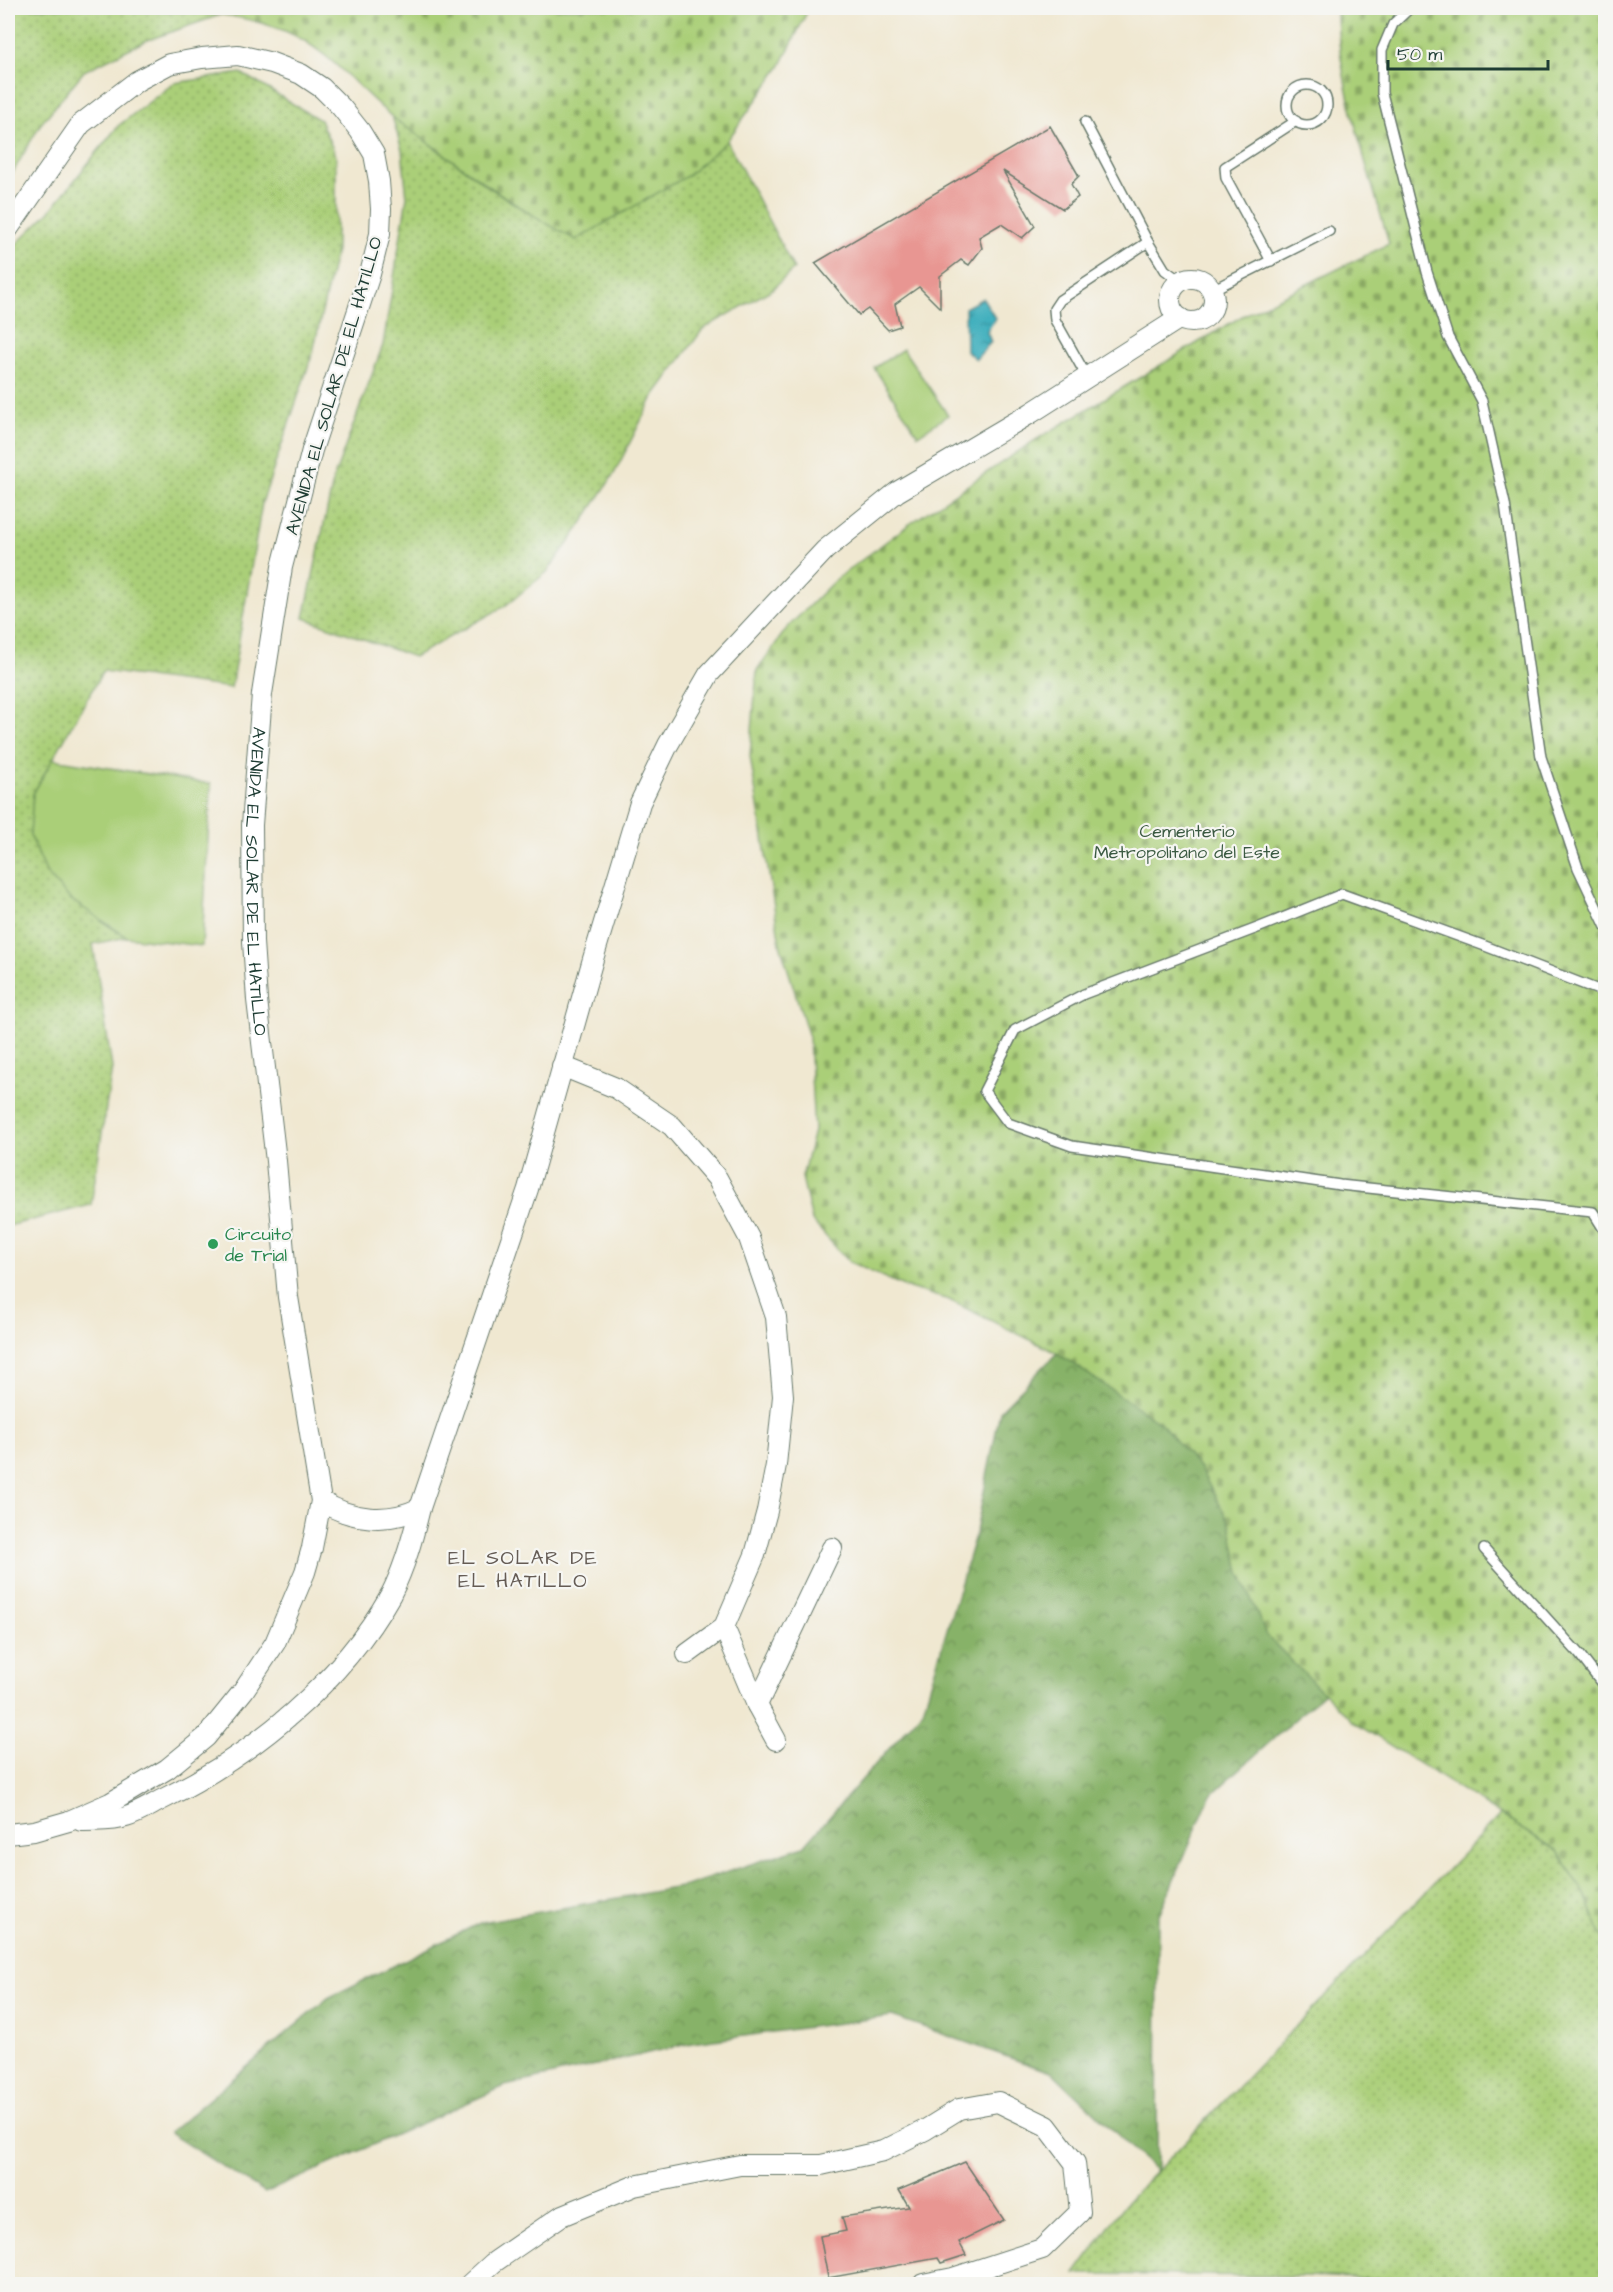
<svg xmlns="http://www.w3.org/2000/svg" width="1613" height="2292" viewBox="0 0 1613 2292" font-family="'Architects Daughter',sans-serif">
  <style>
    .grass { fill: url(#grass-dots); stroke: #648656; stroke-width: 1.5 }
    .forest { fill: url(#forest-crowns); stroke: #53784e; stroke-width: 1.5 }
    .cemetery { fill: url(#cemetery-stones); stroke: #648656; stroke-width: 1.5 }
    .pitch { fill: #aacf78; stroke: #648656; stroke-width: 1.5 }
    .water { fill: url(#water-ripples); stroke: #307679; stroke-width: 1.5 }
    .building { fill: #e89692 }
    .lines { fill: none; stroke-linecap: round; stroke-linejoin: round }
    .service-casing { stroke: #68796b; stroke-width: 12 }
    .minor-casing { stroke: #68796b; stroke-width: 22 }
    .service { stroke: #fff; stroke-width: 9 }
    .minor { stroke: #fff; stroke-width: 20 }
    .leisure-dot { fill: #2e9e5b; stroke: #f6f6f2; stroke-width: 2 }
    .labels { text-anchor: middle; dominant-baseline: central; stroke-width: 4.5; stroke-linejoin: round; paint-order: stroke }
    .street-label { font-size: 18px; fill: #1f3d34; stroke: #f6f6f2 }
    .park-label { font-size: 18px; fill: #3b5a42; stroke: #f6f6f2 }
    .leisure-label { font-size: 18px; fill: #27864d; stroke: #f6f6f2; text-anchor: start }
    .neighbourhood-label { font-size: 20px; letter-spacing: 1.5px; fill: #655c55; stroke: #f6f6f2 }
  </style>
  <defs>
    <pattern id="grass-dots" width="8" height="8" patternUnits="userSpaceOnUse" patternTransform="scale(1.5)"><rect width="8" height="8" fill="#aacf78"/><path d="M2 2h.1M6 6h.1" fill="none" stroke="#8aa963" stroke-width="1.8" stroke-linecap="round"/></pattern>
    <pattern id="forest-crowns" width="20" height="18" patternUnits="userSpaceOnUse" patternTransform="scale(1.5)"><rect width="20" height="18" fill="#87b268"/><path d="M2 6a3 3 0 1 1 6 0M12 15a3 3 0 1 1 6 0" fill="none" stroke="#6e9256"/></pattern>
    <pattern id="cemetery-stones" width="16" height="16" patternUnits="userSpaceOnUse" patternTransform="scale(1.5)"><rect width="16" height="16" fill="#aacf78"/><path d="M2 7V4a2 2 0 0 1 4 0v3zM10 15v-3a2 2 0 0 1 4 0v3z" fill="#8aa963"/></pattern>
    <pattern id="water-ripples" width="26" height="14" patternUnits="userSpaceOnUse" patternTransform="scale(1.5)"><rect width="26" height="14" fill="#42b0be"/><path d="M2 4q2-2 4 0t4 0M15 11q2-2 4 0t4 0" fill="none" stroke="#37909b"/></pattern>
  </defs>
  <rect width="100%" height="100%" fill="#f6f6f2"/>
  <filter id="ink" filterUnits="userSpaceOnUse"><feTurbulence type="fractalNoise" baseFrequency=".0167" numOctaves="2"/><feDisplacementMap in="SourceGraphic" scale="12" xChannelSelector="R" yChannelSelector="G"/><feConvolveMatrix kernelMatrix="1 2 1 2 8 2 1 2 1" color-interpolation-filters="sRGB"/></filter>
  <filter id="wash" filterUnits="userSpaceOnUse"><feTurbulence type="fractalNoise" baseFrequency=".008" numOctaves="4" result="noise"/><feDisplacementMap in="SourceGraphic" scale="24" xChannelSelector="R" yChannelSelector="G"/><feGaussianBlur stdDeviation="1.35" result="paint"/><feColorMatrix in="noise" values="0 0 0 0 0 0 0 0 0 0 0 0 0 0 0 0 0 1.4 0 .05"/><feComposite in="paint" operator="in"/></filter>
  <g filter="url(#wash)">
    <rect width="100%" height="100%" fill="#f0e8d1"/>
    <g class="grass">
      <path d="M8,8h123l7,3h46l39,3 -78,27 -61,30 -44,54 -32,56z"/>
      <path d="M241,73l79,47 16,36v94l-23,102 -51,151 -31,185 -128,-17 -70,123 68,127 26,16 -34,7 19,124 -21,137 -83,21v-974l41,-40 69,-86 56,-43z"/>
      <path d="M392,116l95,70 54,35 146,-45 40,-35 67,128 -23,21 -68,39 -50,68 -39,77 -35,54 -32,44 -42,34 -91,51 -110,-39 30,-141 49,-132 24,-148 -5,-47z"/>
      <path d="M1500,1815l58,36 27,43 20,50v340h-184l-16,-4 -103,-4 -227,-2 51,-71z"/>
    </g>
    <path class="forest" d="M1057,1353l105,71 38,45 30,54 10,49 26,63 58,58 -114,103 -52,121 -1,255 -104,-99 -161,-57 -200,27 -187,43 -240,107 -96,-60 159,-135 154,-76 204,-36 118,-40 119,-136 53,-178 24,-121z"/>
    <g class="cemetery">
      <path d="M131,8h678l-29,59 -53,74 -40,35 -111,64c-47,-25 -90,-55 -133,-87 -17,-12 -35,-24 -52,-37 -33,-28 -66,-69 -106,-85 -47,-19 -97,-20 -148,-20z"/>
      <path d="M1337,8h268v1936l-20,-50 -27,-43 -205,-129 -87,-87 -26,-63 -10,-49 -30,-54 -38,-45 -105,-71 -108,-53 -43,-13 -57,-25 -37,-41 -10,-44 12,-46 -5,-94 -29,-93 -30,-188 7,-86 30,-42 47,-47 74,-56 126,-84 210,-126 145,-71c-20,-74 -52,-161 -52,-236z"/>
    </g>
    <g class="pitch">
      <path d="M903,349l45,66 -30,20 -44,-67z"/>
      <path d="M53,759l158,25 -9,162 -75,-9 -57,-38 -23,-25 -17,-39 3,-41z"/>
    </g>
    <path class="water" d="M983,298l12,20 -8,14 4,10 -15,17 -10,-8 -1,-43z"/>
    <g id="blocks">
      <g class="building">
        <path d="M1050,126l29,50 -8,8 7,13 -15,12 -60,-38 32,55 -13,12 -21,-14 -22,13 3,11 -13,17 -8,-5 -21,16v32l-21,-21 -24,17 5,22 -12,4 -20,-21 -9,6 -44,-52z"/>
        <path d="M965,2162l39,58 -45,22 7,13 -25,8 -3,-5 -110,20 -8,-42 26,-5 -4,-14 67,-10 -10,-17z"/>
      </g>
    </g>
  </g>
  <g filter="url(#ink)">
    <use href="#blocks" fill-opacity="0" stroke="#68796b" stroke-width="1.5"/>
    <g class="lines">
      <g class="service-casing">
        <g id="service">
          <path d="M1410,8l-17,16 -11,26v43l45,179 21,65 34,64 23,103 36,253 37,111 28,59"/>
          <circle cx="1307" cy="105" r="20"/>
          <path d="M1085,122l63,120 17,28 15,11"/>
          <path d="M1271,261l-45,-83 -1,-11 71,-46"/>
          <path d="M1212,290l117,-59"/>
          <path d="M1087,377l-32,-57 -1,-11 6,-9 88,-58"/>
          <path d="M1606,993l-121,-47 -143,-52 -82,33 -176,67 -69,36 -31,61 24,32 64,23 268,39 253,27 13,21"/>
          <path d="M1484,1549l96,106 26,34"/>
        </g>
      </g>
      <g class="minor-casing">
        <g id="minor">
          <path id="s1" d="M8,229l73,-105 56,-43 32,-17 33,-6 36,-3 34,8 29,11 21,14 19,19 19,24 14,23 5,27 2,28 -1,25 -10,40 -58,176 -30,117 -20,127 -10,131 1,117 4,58 19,161 12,136 33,204 -9,47 -7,24 -30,71 -31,47 -38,47 -39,32 -57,34 -41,18 -35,10 -26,3"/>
          <circle cx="1192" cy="300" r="22"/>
          <path d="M562,1066l54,22 56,38 45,52 32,60 27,79 7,79 -7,69 -9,46 -12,44 -31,72 -37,27"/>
          <path d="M321,1501c30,19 67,23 99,7"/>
          <path d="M724,1627l33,78 19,35"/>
          <path d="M757,1705l75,-157"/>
          <path d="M81,1821c14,-1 32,1 45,-4 13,-4 25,-12 37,-18 91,-45 178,-116 228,-205 14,-27 22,-57 29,-86l108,-319 65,-230 47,-156 28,-58 41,-71 116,-124 72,-58 134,-79 149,-95"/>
          <path d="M470,2284l23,-21 68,-47 73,-30 106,-21h81l62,-14 42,-21 34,-21 39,-7 49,24 28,37 5,49 -38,37 -89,29 -30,6"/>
        </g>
      </g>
      <use href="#service" class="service"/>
      <use href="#minor" class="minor"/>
    </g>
  </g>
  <circle class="leisure-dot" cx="213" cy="1244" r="6"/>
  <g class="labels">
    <g class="street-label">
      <text transform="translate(334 386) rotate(-74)">AVENIDA EL SOLAR DE EL HATILLO</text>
      <text stroke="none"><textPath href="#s1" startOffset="1224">AVENIDA EL SOLAR DE EL HATILLO</textPath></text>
    </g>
    <g class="park-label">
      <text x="1187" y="831">Cementerio<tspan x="1187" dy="21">Metropolitano del Este</tspan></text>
    </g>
    <g class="leisure-label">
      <text x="225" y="1234">Circuito<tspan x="225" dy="21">de Trial</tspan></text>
    </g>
    <g class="neighbourhood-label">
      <text x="523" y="1558">EL SOLAR DE<tspan x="523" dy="23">EL HATILLO</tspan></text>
    </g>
  </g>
  <rect width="1613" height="2292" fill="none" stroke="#f6f6f2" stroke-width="30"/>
  <path d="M1388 60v9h160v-9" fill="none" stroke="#1f3d34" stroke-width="3"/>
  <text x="1397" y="60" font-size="18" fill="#1f3d34" stroke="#f6f6f2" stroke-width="4.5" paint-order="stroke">50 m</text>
</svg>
